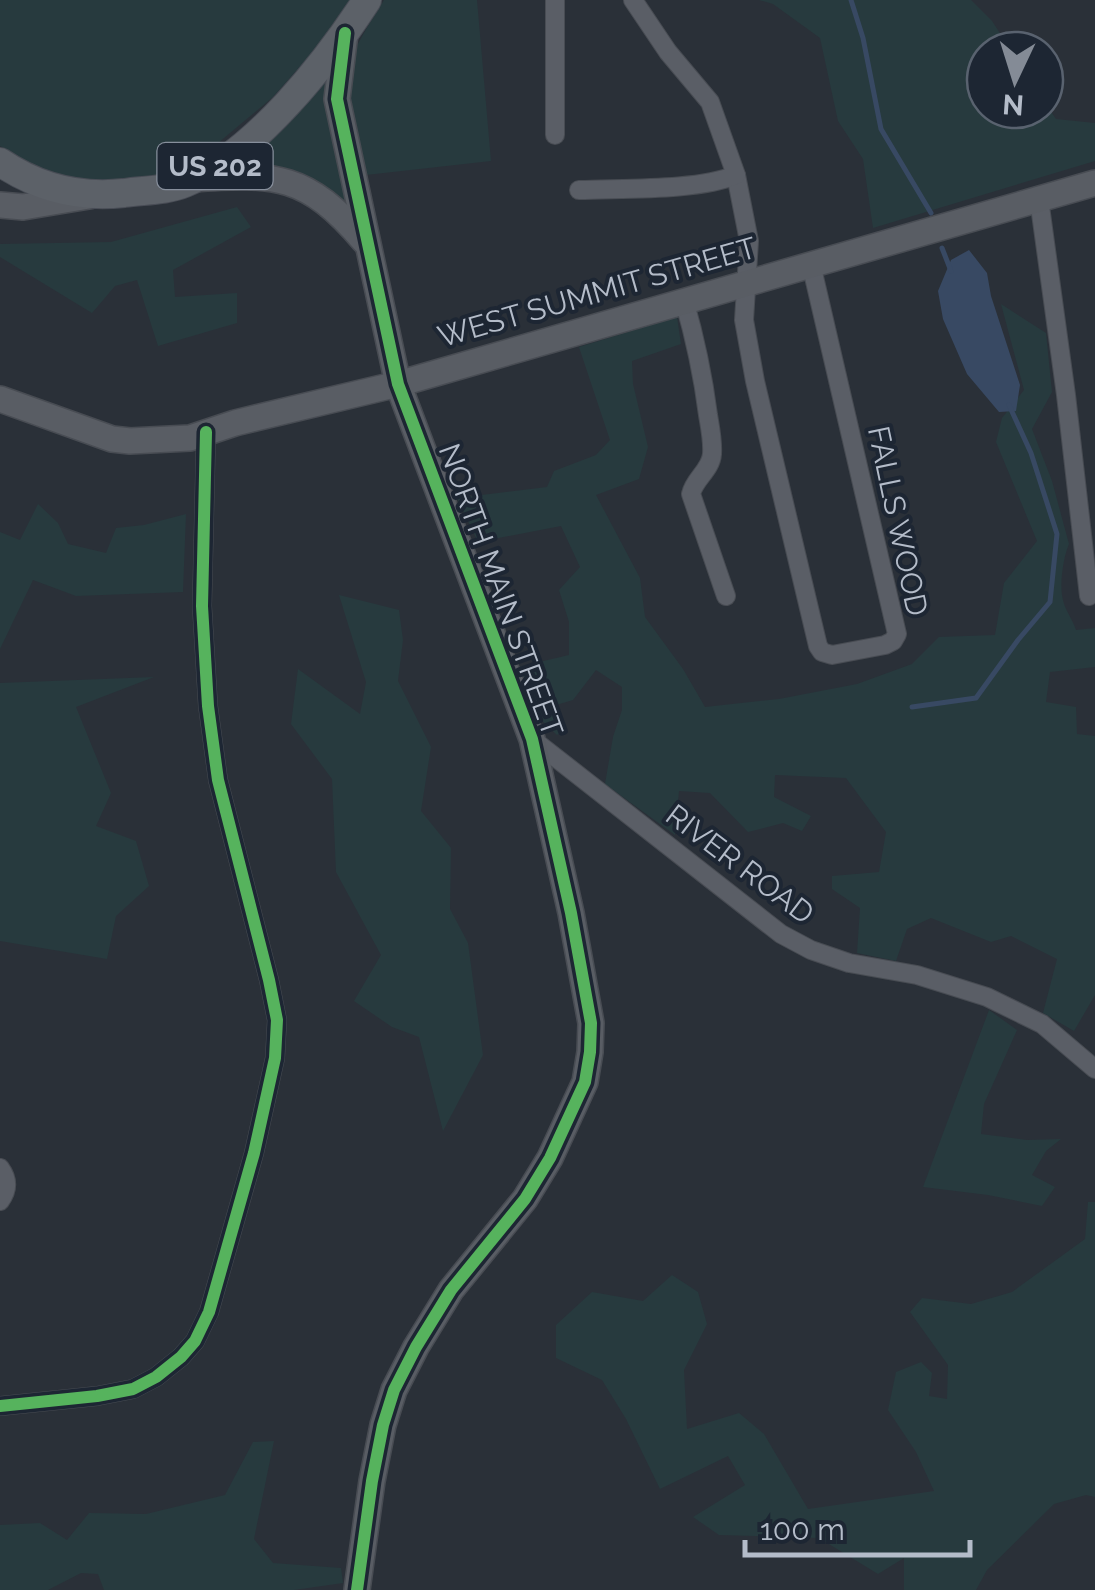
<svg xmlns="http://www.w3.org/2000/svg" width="1095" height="1590" viewBox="0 0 1095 1590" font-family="Raleway,sans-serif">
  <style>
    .green { fill: #273a3e }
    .water { fill: #384963 }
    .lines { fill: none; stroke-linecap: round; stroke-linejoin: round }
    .stream { stroke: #384963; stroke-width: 5 }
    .street-casing { stroke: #484c53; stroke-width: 20 }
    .secondary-casing { stroke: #484c53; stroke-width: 28 }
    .primary-casing { stroke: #484c55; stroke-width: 30 }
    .street { stroke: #5a5e66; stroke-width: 18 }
    .secondary { stroke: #595d64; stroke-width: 25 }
    .primary { stroke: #5c6168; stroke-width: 28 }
    .cycleway-casing { stroke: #1d2633; stroke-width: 19 }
    .cycleway { stroke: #56b35d; stroke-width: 12 }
    .labels { text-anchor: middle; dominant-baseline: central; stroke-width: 8; stroke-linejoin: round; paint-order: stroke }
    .shield { fill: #1d2633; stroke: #878f9c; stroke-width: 2.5 }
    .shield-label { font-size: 28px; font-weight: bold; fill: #b4bcc9 }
    .street-label { font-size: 30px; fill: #b4bcc9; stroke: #1d2633 }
  </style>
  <rect width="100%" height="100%" fill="#2a3038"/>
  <g class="green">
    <path d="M0,0h350l-29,43 -48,54 -80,67 -43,17h-84l-33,-14 -33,-21z"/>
    <path d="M384,0h93l14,161 -125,14c-9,-31 -28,-70 -19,-103 6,-25 24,-50 37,-72z"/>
    <path d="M759,0h212l21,21 19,29h-26v60h60v-7l11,16 39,4v38l-222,67 -10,-69 -25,-38 -18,-83 -47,-34z"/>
    <path d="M326,78l1,2 21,126 -31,-21 -44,-17 -26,-5z"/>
    <path d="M237,207l14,20 -78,43 2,27 62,-4v30l-79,23 -21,-66 -22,6 -23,27 -92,-56v-13l111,-2z"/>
    <path d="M1001,304l45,29 6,59 -20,37 20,52 17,63c-6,14 -10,42 -6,56 2,10 10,20 13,30l19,-2v39l-45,5 -4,30 30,5 1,27 18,2v259l-21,36 -31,-18 14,-54 -46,-23 -20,6 -60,-24 -24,11 -11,32 -39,-8 3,-45 -28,-19v-13l47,-4 7,-40 -40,-54 -71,-3 -1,22 37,19 -9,15 -19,-8 -35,9 -38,-39 -31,-2 -4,44 -70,-51 8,-47 9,-27v-23l-26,-17 -23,30 -17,5 9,24 -8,6 -23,-22 -16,-46 51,-12v-33l-10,-32 21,-23 -19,-41 -83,16 -21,-44 90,-11 7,-16 42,-16 14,-15 -31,-93 98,-30 4,27 -49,17 1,23 15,63 -9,32 -43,16 44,83 5,39 38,52 22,38 74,-8 78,-15 55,-20 27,-27 56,-2 9,-52 33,-42 -41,-99 6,-24 22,-28z"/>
    <path d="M38,504l20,19 10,21 38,9 10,-25 28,-3 42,-11 -3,78 -107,4 -43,-16 -33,69v-117l20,8z"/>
    <path d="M339,595l60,15 4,30 -5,41 33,66 -10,64 30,37 -1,61 18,34 15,112 -40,76 -24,-94 -27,-10 -38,-26 27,-46 -45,-83 -4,-93 -41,-55 7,-55 62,45 6,-32z"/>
    <path d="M154,677l-78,30 35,86 -15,33 40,15 13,45 -33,30 -9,43 -107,-18v-258z"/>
    <path d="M989,1010l28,20 -33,74 -3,30 46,6 34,-1 -15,12 -14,24 23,12 -13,19 -54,-11 -65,-8z"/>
    <path d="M1088,1202h7v295l-9,-2 -32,9 -67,66 -11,20h-72v-32l-26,16 -59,-36 -100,-3 -26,-18 52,-32 -17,-29 -68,33 -34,-70 -24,-39 -46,-22v-33l36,-33 51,9 29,-26 26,17 9,32 -23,46 3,59 52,-16 25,21 44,75 126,-18 -18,-39 -28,-42 8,-38 25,-10 11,11 -3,23 18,3 1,-34 -38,-53 12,-14 49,6 41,-12 73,-53z"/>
    <path d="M274,1441l-20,98 19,24 68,5 2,15 -49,7h-190l-6,-16 -17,-1 -33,17h-48v-65l40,-2 27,17 22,-27 57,1 79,-19 28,-53z"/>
  </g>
  <path class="water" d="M969,250l18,23 4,23 29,89 -4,26 -17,1 -32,-38 -24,-55 -5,-28 13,-31z"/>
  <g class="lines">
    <g class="stream">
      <path d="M851,0l12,38 18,91 50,84"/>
      <path d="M942,248l9,23"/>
      <path d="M912,707l64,-9 42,-58 32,-38 7,-68 -26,-81 -22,-48"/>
    </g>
    <g class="street-casing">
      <g id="street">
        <path d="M555,0v135"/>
        <path d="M736,175l13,66 -5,79 11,61 63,265 4,6 10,3 53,-10 8,-4 4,-7 -86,-370"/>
        <path d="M579,190c43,-2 119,1 157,-15l-26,-73 -42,-50 -35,-52"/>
        <path d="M1039,199l27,196 23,201"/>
        <path d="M684,300c11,38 19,76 24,115 2,12 5,26 4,39 -1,16 -18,25 -21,40l35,102"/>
        <path d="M532,739l249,195 30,16 38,13 68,12 70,22 55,27 53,45"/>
        <path d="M0,1168c8,11 8,22 0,33"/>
        <path d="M0,1406l97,-10 36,-7 23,-12 25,-20 14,-16 14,-29 45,-159 21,-95 2,-38 -8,-40 -51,-200 -10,-74 -6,-100 4,-174"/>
      </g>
    </g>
    <g class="secondary-casing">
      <g id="secondary">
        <path d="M345,33l-8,66 61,285 134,355 39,174 20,110 -1,29 -5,30 -35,76 -25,41 -74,91 -35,57 -22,43 -11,35 -11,56 -15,109"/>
        <path d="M192,179c84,-6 115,-5 172,62"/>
        <path d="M0,205l23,2 66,-11"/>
        <path d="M0,399l112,40 18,2 60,-3 45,-15 163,-39 697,-201"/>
      </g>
    </g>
    <g class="primary-casing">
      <path id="primary" d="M0,162c37,25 79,36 124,31 20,-3 42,-2 61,-10 71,-30 141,-120 182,-183"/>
    </g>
    <use href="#street" class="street"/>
    <use href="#secondary" class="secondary"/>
    <use href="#primary" class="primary"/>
    <g class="cycleway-casing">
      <g id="cycleway">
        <path d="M345,33l-8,66 61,285 134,355 39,174 20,110 -1,29 -5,30 -35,76 -25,41 -74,91 -35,57 -22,43 -11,35 -11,56 -15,109"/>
        <path d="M0,1406l97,-10 36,-7 23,-12 25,-20 14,-16 14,-29 45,-159 21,-95 2,-38 -8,-40 -51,-200 -10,-74 -6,-100 4,-174"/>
      </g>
    </g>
    <use href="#cycleway" class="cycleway"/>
  </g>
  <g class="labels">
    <rect class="shield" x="157.5" y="143" width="115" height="46" rx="8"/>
    <g class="shield-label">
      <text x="215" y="166">US 202</text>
    </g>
    <g class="street-label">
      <text transform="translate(597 292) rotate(-16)">WEST SUMMIT STREET</text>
      <text transform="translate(898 521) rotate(78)">FALLS WOOD</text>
      <text transform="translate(501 590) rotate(70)">NORTH MAIN STREET</text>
      <text transform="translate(740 864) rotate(37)">RIVER ROAD</text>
    </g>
  </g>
  <g transform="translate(1015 80) rotate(184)"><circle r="48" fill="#1d2633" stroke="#59626f" stroke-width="2.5"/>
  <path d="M0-8L18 38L0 25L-18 38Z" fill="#848b96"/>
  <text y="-15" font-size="28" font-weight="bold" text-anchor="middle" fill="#b4bcc9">N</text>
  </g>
  <path d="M745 1540v15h225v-15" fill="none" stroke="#b4bcc9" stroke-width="5"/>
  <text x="760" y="1540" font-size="30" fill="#b4bcc9" stroke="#1d2633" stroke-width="8" paint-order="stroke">100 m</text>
</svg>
